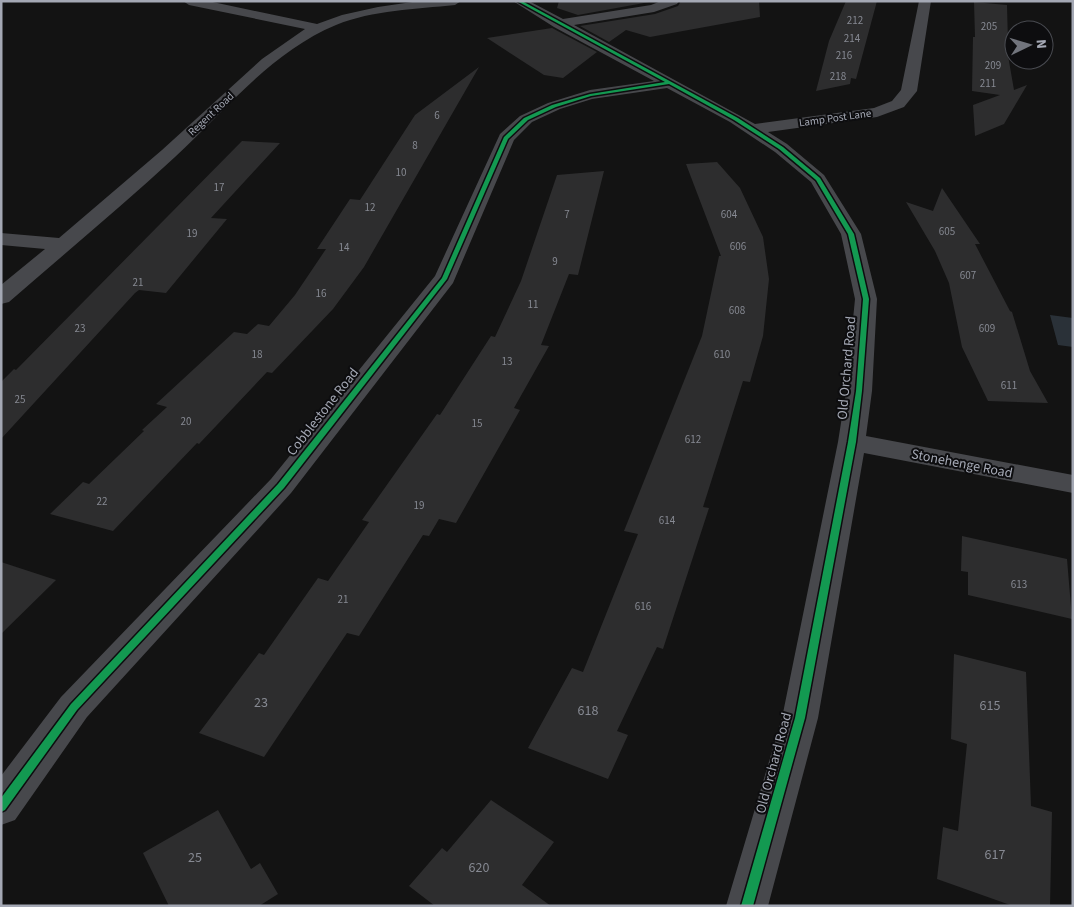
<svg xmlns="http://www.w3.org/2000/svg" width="1074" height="907" viewBox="0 0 1074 907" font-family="'Source Sans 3',sans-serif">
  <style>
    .water { fill: #2a3138 }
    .building { fill: #2d2d2e }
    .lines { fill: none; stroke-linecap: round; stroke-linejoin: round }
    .minor { fill: #47484c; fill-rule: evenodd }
    .cycleway-casing { stroke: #0d0d0f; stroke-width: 3 }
    .cycleway { fill: #139951; fill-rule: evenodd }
    .labels { text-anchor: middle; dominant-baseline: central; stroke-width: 4; stroke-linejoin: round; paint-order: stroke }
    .number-label { font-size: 11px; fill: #868992 }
    .far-street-label { font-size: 11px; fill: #a4a8b4; stroke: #0d0d0f }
    .street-label { font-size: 14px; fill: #a4a8b4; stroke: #0d0d0f }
    .near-number-label { font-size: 14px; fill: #868992 }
  </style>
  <rect width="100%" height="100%" fill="#131313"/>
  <path class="water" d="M1050,315l23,3v29l-15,-2z"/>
  <g class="building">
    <path d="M559,1h96l-77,14 -21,-7z"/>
    <path d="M681,1h78l1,16 -110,20 -24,-7 -17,12 -29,-16 75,-12 23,-8z"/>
    <path d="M846,1h31l-21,78 -5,-1 -1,6 -34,7 13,-50z"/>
    <path d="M974,2l33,3 1,39h-2l8,46 13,-5 -23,39 -29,12 -2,-31 27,-10 -28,-4 1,-54h2z"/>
    <path d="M552,28l45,24 -34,26 -19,-3 -57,-37z"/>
    <path d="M479,67l-115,200 -31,42 -61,64 -5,-1 -68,72 -2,-1 -84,88 -63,-17 33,-32 6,2 55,-53 -2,-1 25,-23 -11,-3 78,-72 13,2 11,-10 11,2 26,-31 31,-46h-9l33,-50 10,1 55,-85z"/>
    <path d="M242,141l38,2 -69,75 16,1 -61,74 -27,-3 -4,3 -134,146v-57l13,-13 2,1z"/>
    <path d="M717,162l23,26 23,49 6,42 -6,57 -13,46 -7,-1 -40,126 6,1 -46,141 -6,-2 -40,84 11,4 -20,44 -80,-31 44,-80 11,4 55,-138 -14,-3 78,-195 17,-80h2l-35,-92z"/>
    <path d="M604,171l-26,104 -9,-1 -28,71 8,1 -35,62 6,2 -64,113 -17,-4 -10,17 -6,-1 -64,101 -12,-3 -83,124 -65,-24 60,-80 5,2 54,-77 10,3 41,-59 -7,-2 22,-31 53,-75 3,1 51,-79 4,1 26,-56 36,-106z"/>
    <path d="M942,188l38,56h-5l35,67 2,1 18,59 18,32 -60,-2 -26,-54 -13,-64 -14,-32 -29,-49 27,9z"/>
    <path d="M962,536l105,23 5,60 -104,-24v-23l-7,-1z"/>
    <path d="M1,562l55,18 -55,54z"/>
    <path d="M954,654l72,18 5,134 21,6 -2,94h-37l-76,-27 6,-52 15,4 9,-87 -16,-5z"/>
    <path d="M491,800l63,42 -32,43 29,21h-116l-26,-20 33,-38 5,4z"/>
    <path d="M218,810l33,59 9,-6 18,31 -19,12h-90l-26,-53z"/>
  </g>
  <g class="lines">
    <g class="minor">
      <path d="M183,1h25l109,23 25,-9 36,-8 41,-6h42l-6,4c-39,4 -82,5 -119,20 -65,27 -111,86 -161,132 -54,50 -111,97 -166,145l-8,2v-19l44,-36 -44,-4v-12l58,5 103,-88 100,-91 43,-30 -116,-24z"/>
      <path d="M513,1h16l34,18 88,-14 10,-4h18l-2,3 -23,8 -80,13 181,99 119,-16 18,-7 9,-11 18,-89h12l-14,90 -13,16 -27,10 -109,15 19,12 37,31 37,59 16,65 -5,92 -6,45 207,39v18l-209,-40 -46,265 -50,188h-42l56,-188 56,-276 8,-51 9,-92 -14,-65 -30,-52 -36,-30 -45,-30 -63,-34 -75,11 -32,10 -28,13 -18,18 -61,143 -162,210 -204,224 -72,103 -14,5v-49l60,-79 210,-218 164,-203 65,-142 20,-18 28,-13 42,-13 64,-9 -100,-54z"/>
    </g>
    <g class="cycleway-casing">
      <path id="cycleway" d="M517,1h5l216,117 45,29 37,31 34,56 15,65 -7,92 -6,51 -51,276 -52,188h-12l54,-188 53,-276 8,-51 7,-92 -15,-65 -32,-54 -37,-31 -45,-29 -65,-36 -78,12 -35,11 -28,13 -20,19 -61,140 -163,209 -207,222 -72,100 -4,2v-14l70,-94 207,-220 164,-206 62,-141 20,-19 28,-13 38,-11 75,-12z"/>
    </g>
    <use href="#cycleway" class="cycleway"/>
  </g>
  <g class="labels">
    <g class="number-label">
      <text x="855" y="20">212</text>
      <text x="989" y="26">205</text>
      <text x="852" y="38">214</text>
      <text x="844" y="55">216</text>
      <text x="993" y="65">209</text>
      <text x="838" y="76">218</text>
      <text x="988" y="83">211</text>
      <text x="437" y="115">6</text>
      <text x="415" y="145">8</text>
      <text x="401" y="172">10</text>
      <text x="219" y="187">17</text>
      <text x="370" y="207">12</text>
      <text x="567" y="214">7</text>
      <text x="729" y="214">604</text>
      <text x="947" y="231">605</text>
      <text x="192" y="233">19</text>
      <text x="738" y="246">606</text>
      <text x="344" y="247">14</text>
      <text x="555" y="261">9</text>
      <text x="968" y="275">607</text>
      <text x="138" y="282">21</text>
      <text x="321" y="293">16</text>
      <text x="533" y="304">11</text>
      <text x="737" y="310">608</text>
      <text x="80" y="328">23</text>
      <text x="987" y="328">609</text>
      <text x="257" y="354">18</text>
      <text x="722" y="354">610</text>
      <text x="507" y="361">13</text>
      <text x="1009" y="385">611</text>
      <text x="20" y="399">25</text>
      <text x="186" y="421">20</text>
      <text x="477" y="423">15</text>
      <text x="693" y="439">612</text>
      <text x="102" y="501">22</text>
      <text x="419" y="505">19</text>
      <text x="667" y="520">614</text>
      <text x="1019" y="584">613</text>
      <text x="343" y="599">21</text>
      <text x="643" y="606">616</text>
    </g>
    <g class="far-street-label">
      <text transform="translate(211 114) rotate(-43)">Regent Road</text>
      <text transform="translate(835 118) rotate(-8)">Lamp Post Lane</text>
    </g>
    <g class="street-label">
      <text transform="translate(847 368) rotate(-85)">Old Orchard Road</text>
      <text transform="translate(323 412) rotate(-52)">Cobblestone Road</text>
      <text transform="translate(962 464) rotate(11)">Stonehenge Road</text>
      <text transform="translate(774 763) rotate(-75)">Old Orchard Road</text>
    </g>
    <g class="near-number-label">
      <text x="261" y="703">23</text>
      <text x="990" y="706">615</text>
      <text x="588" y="711">618</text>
      <text x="995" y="855">617</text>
      <text x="195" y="858">25</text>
      <text x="479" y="868">620</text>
    </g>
  </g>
  <rect width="1074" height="907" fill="none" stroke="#a4a8b4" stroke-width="5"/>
  <g transform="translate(1029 45) rotate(85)"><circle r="24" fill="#0d0d0f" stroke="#494b51"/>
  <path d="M0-4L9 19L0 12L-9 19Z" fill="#71747c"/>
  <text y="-8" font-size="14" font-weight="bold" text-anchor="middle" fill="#a4a8b4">N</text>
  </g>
</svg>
